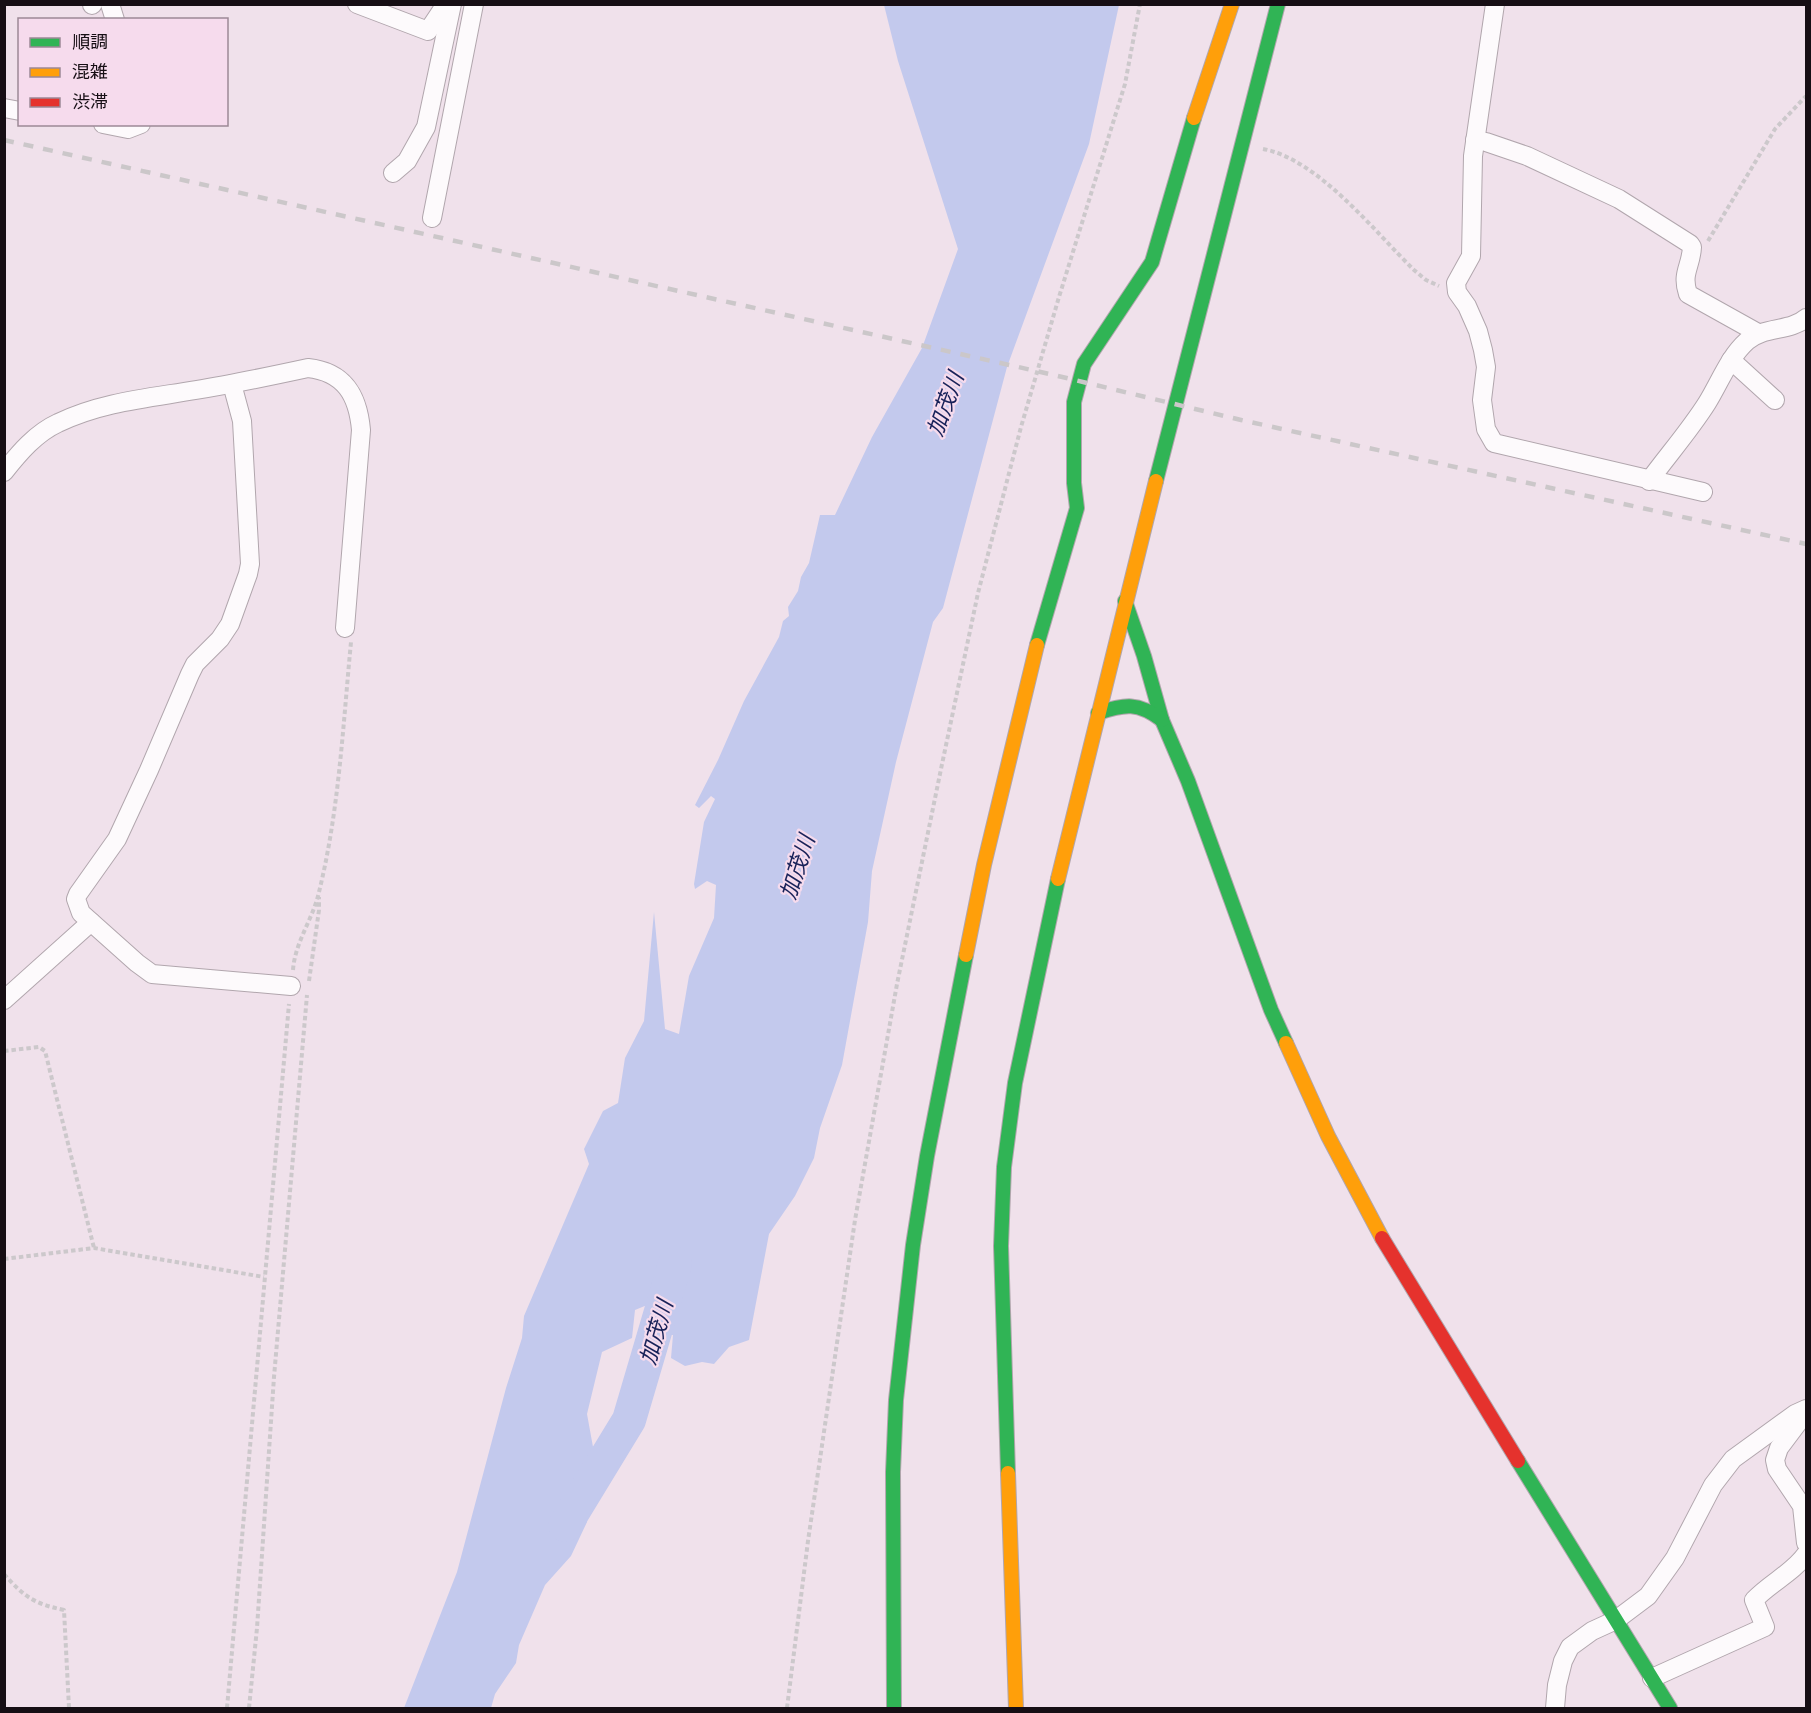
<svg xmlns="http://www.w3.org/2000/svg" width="1811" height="1713" viewBox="0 0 1811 1713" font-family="'Archivo Narrow','Noto Sans JP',sans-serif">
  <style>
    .water { fill: #c3c9ed }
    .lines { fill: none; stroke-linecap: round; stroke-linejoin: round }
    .river { stroke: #c3c9ed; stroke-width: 34 }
    .street-casing { stroke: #b1a6ad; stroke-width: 20 }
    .fast-casing { stroke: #b1a6ad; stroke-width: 16 }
    .slow-casing { stroke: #b1a6ad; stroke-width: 16 }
    .jam-casing { stroke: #b1a6ad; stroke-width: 16 }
    .path { stroke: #ccc8cb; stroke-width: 4; stroke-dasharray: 4.5 3; stroke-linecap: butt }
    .street { stroke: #fdfafc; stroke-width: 18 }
    .fast { stroke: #30b455; stroke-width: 14 }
    .slow { stroke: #ff9f0a; stroke-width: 14 }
    .jam { stroke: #e5322d; stroke-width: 14 }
    .rail { stroke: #cbc7c9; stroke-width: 4.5; stroke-dasharray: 10 10; stroke-linecap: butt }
    .labels { text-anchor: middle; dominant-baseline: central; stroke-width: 4.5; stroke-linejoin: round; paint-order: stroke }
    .water-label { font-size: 22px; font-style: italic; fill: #182259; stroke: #f6dbed }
  </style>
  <rect width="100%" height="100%" fill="#f0e1eb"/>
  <path class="water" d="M884,5h235l-30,139 -82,223 -64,241 -10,14 -37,140 -24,109 -4,51 -26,143 -22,63 -6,30 -19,38 -26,38 -20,106 -20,7 -15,17 -12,-2 -17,4 -14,-8 2,-23h-9l6,-20 -18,-12 -17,7 -3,28 -30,14 -15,62 6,33 -6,75 -16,34 -26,29 -26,60 -3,18 -21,31 -4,14h-87l53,-136 49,-184 16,-50 2,-22 65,-152 -5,-15 19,-38 15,-8 7,-45 19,-37 10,-109 11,117 14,5 10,-58 25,-58 2,-33 -9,-4 -12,8 -1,-5 10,-62 11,-23 -4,-3 -12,12 -4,-3 23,-45 26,-59 35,-64 4,-16 6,-5 -1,-9 10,-16 3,-14 8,-14 11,-48h15l37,-78 50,-89 36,-99 -60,-188z"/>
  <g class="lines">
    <path class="river" d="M565,1525l64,-105 46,-156"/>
    <g class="street-casing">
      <g id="street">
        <path d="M110,4l5,16"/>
        <path d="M357,4l71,27 18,-27"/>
        <path d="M1495,4l-22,152 -2,100 -15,27 1,9 10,14 11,25 5,19 3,17 -4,33 4,29 8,14 209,49"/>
        <path d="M92,5l1,-1"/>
        <path d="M4,108l16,3"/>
        <path d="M103,124l25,5 13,-5"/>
        <path d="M1475,140l11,2 41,14 92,43 71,45 2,3c-1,20 -11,26 -4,47l70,39"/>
        <path d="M393,173l14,-12 19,-34 26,-123"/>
        <path d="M432,218l42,-214"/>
        <path d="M1731,360l44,40"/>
        <path d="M232,384l10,37 8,143 -2,10 -18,50 -10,15 -25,25 -5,10 -41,96 -32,69 -39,55 -2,5 5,14 56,50 15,11 139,12"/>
        <path d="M4,472c15,-19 32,-39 54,-49 43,-21 91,-25 138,-33 38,-6 75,-14 112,-22 37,4 50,28 53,62l-16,198"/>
        <path d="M1649,481c19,-26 41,-51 58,-78 13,-21 22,-46 40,-62 17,-15 43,-9 59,-23"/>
        <path d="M4,1000l87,-78"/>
        <path d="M1803,1416l-24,32 -4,12 2,9 25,37 4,37"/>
        <path d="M1652,1678l113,-51 -11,-27c16,-17 40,-28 52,-46"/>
        <path d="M1555,1708l2,-23 6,-24 7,-14 22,-16 24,-11 32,-24 27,-38 38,-73 20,-26 62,-45 11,-5"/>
      </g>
    </g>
    <g class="fast-casing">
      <g id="fast">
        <path d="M1156,481l122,-477"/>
        <path d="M1125,601l19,55 18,64 26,61 83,229 15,33"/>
        <path d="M1037,645l40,-137 -3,-25v-81l10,-38 68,-102 42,-144"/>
        <path d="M1098,713c27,-9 40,-11 64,7"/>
        <path d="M1518,1461l152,247"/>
        <path d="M1008,1473l-7,-227 3,-79 11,-84 43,-204"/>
        <path d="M894,1708l-1,-236 3,-72 17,-155 14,-89 39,-201"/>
      </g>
    </g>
    <g class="slow-casing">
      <g id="slow">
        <path d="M1194,118l38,-114"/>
        <path d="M1058,879l98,-398"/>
        <path d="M966,955l18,-90 53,-220"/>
        <path d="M1286,1043l42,93 54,102"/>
        <path d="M1008,1473l8,235"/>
      </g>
    </g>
    <g class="jam-casing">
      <path id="jam" d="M1382,1238l136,223"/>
    </g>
    <g class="path">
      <path d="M1263,149c55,10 112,83 151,121l12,10 13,6"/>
      <path d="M1708,241l67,-112 31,-33"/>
      <path d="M293,970c2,-28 20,-51 26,-78 20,-81 24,-167 32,-250"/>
      <path d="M309,981l10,-71v-13"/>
      <path d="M4,1051l35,-4 6,4 49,197"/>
      <path d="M4,1259l90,-11 170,29"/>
      <path d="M4,1574c20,23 31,30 60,36l5,98"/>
      <path d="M227,1708l62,-704"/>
      <path d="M249,1708l8,-80 17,-251 33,-382"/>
      <path d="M787,1708l21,-167 47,-321 42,-236 44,-215 37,-176 43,-166 38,-130 66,-213 15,-80"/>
    </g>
    <use href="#street" class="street"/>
    <use href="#fast" class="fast"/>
    <use href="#slow" class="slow"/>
    <use href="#jam" class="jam"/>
    <path class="rail" d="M4,140l1050,235 187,45 565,124"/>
  </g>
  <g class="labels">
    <g class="water-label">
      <text transform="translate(945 404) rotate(-70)">加茂川</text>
      <text transform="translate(797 867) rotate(-72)">加茂川</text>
      <text transform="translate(656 1332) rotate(-74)">加茂川</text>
    </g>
  </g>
  <rect width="1811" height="1713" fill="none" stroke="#160e14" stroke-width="12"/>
  <rect x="18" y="18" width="210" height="108" fill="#f6dbed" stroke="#9c8996" stroke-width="1.5"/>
  <rect x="30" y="38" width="30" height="9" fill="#30b455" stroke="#9c8996" stroke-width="1.5"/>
  <text x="72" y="48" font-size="18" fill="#160e14">順調</text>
  <rect x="30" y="68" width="30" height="9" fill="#ff9f0a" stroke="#9c8996" stroke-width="1.5"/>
  <text x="72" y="78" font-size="18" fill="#160e14">混雑</text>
  <rect x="30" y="98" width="30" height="9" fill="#e5322d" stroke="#9c8996" stroke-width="1.5"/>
  <text x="72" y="108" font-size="18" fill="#160e14">渋滞</text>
</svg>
